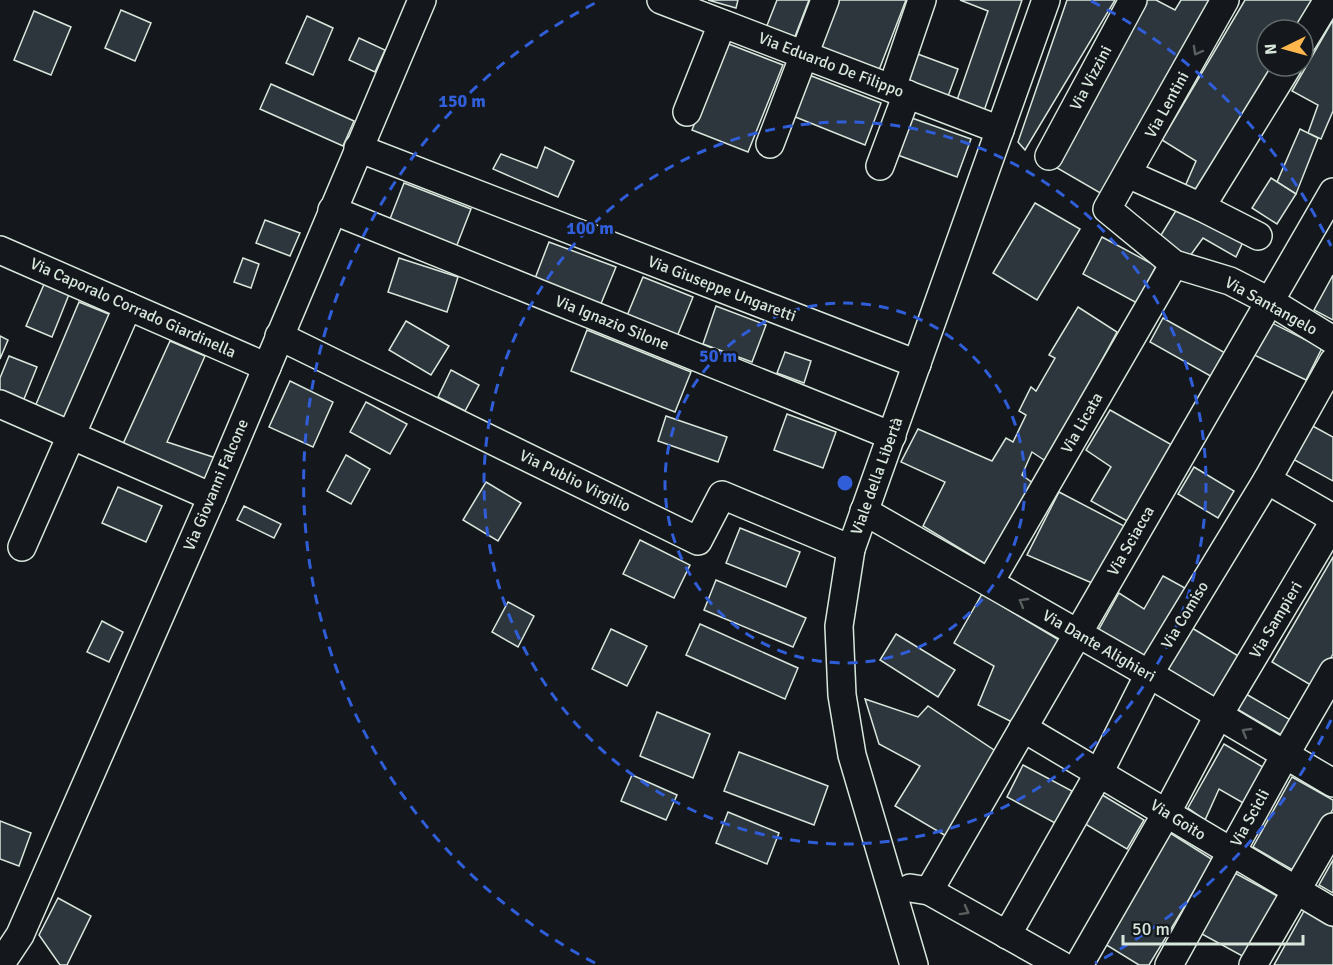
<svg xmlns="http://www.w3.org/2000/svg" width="1333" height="965" viewBox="0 0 1333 965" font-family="Signika,sans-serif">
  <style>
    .building { fill: #2c363c; stroke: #d8e6dc; stroke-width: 1.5 }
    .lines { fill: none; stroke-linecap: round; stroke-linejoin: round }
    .minor-casing { stroke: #d8e6dc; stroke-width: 30 }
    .minor { stroke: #14181c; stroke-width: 27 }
    .oneway { stroke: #59605f }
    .ring { fill: none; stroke: #305dd8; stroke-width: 3; stroke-dasharray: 10 8 }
    .labels { text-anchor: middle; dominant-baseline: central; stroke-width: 4.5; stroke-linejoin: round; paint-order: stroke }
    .street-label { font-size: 16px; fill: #d8e6dc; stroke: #14181c }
    .centre { fill: #305dd8; stroke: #14181c; stroke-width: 3 }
    .ring-label { font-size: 18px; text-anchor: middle; font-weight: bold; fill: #305dd8; stroke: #14181c; stroke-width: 4.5; stroke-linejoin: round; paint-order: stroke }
  </style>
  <rect width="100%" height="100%" fill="#14181c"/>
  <g class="building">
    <path d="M708,0h30l-2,8z"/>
    <path d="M777,0h32l-15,39 -28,-11z"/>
    <path d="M837,0h69l-27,70 -60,-23z"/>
    <path d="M960,0h62l-38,111 -27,-11 31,-89z"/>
    <path d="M1067,0h48l-90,150 -7,-8z"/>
    <path d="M1146,0h10l19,10 6,-10h33l-112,194 -50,-29z"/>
    <path d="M1245,0h71l-18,30h-31v36h10l-79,134 -15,-9 13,-30 -34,-21z"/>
    <path d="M121,10l30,13 -16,38 -30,-13z"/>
    <path d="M34,11l37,16 -20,48 -37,-15z"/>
    <path d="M307,16l26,12 -20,47 -27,-12z"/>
    <path d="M1333,20v91l-12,28 -13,-6 10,-28 -26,-14z"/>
    <path d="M359,38l26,12 -10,22 -26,-12z"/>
    <path d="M726,43l57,22 -35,87 -56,-22z"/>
    <path d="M915,53l43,16 -11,30 -43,-16z"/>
    <path d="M809,75l72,28 -16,42 -72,-29z"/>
    <path d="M271,84l83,37 -11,25 -83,-37z"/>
    <path d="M909,117l62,22 -14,38 -62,-23z"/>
    <path d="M1300,129l18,9 -22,56 -19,-12z"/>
    <path d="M545,147l29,14 -16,36 -65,-28 8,-15 36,14z"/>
    <path d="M1271,178l25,16 -19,30 -25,-16z"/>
    <path d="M404,183l67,26 -16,41 -67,-26z"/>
    <path d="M1035,203l45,26 -43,71 -44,-27z"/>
    <path d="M1180,204l63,38 -7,15 -33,-19 -13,18 -32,-16z"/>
    <path d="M265,220l35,13 -10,23 -34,-13z"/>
    <path d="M1102,237l54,29 -19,37 -54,-29z"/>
    <path d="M549,242l67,25 -16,39 -66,-25z"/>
    <path d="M243,258l16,6 -8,24 -17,-6z"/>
    <path d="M399,258l59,19 -11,35 -59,-20z"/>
    <path d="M1333,275v45l-19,-10z"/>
    <path d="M643,277l50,20 -17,42 -50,-21z"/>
    <path d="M45,282l25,10 -18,45 -26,-11z"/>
    <path d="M79,302l32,13 -46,107 -31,-13z"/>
    <path d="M716,306l50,19 -14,37 -49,-18z"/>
    <path d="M1078,307l39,25 -70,130 -15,-10 -10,23 12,9 -47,81 -64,-39 22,-44 -44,-20 17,-33 74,32 14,-23 7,4 13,-27 -7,-4 12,-24 5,4 19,-33 -6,-3z"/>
    <path d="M1163,318l64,36 -13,24 -64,-36z"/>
    <path d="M1266,320l56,28 -16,32 -56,-27z"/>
    <path d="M406,321l43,25 -18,29 -42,-25z"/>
    <path d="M587,330l104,42 -16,40 -104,-41z"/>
    <path d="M0,336l8,4 -8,19z"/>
    <path d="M170,341l35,15 -38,86 49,16 -11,24 -82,-38z"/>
    <path d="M785,352l26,9 -7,22 -27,-10z"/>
    <path d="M9,356l28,11 -15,37 -22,-10v-16z"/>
    <path d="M451,370l28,15 -14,26 -27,-14z"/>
    <path d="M290,381l43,21 -20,45 -44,-20z"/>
    <path d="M366,402l41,22 -17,30 -40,-22z"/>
    <path d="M1110,410l62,35 -43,77 -38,-21 20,-34 -25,-17z"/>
    <path d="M787,414l49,18 -13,36 -49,-18z"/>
    <path d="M666,416l61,21 -9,25 -60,-21z"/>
    <path d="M1309,424l24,13v44l-42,-23z"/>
    <path d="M346,455l24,14 -19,35 -24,-13z"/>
    <path d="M1194,467l40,24 -16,27 -40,-24z"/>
    <path d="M486,482l35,21 -23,38 -35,-21z"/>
    <path d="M118,487l44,19 -16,36 -44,-19z"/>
    <path d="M1059,492l67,35 -34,56 -65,-28z"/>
    <path d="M244,506l37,18 -7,14 -37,-18z"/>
    <path d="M740,528l60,24 -14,35 -60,-24z"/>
    <path d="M640,540l50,25 -16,33 -51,-24z"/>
    <path d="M1333,557v97l-19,33 -42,-25z"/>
    <path d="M1163,576l22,12 -38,70 -49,-27 21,-38 25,16z"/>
    <path d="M716,580l90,38 -13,29 -89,-37z"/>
    <path d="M982,594l77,46 -47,82 -34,-17 16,-39 -40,-23z"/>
    <path d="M508,602l26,14 -16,31 -26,-15z"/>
    <path d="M102,621l21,11 -14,30 -22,-10z"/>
    <path d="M700,624l98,44 -13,31 -99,-44z"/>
    <path d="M1192,628l48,29 -25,41 -48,-29z"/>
    <path d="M611,629l36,17 -20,40 -35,-17z"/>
    <path d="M896,634l59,36 -17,27 -58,-37z"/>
    <path d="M1246,694l48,28 -9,15 -48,-28z"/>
    <path d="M865,699l53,18 10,-11 69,46 -51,84 -51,-30 25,-40 -41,-22z"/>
    <path d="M657,712l53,22 -17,44 -53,-22z"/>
    <path d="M1224,744l42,25 -21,35 -26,-15 -14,31 -17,-12z"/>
    <path d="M739,752l89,34 -14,39 -90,-34z"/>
    <path d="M1023,765l49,26 -17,32 -48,-26z"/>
    <path d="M632,775l45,20 -11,25 -45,-19z"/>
    <path d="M1292,777l41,23v9l-35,64 -45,-26z"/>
    <path d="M1099,793l45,27 -17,29 -45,-27z"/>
    <path d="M728,812l51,21 -12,31 -51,-21z"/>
    <path d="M0,821l31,12 -12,33 -19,-7z"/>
    <path d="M1167,831l46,29 -64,105h-10l-39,-24z"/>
    <path d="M1333,860v33l-14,-8z"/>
    <path d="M1233,872l46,25 -33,61 -46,-25z"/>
    <path d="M58,898l33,18 -24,49h-7l-21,-30z"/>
    <path d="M1304,911l29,16v38h-59z"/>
  </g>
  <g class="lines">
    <g class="minor-casing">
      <g id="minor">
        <path d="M661,0l339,130"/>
        <path d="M1225,0l-118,209 67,55 56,17 41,21 62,38"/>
        <path d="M1303,41l25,-41"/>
        <path d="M892,88l30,-88"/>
        <path d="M687,112l35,-88"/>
        <path d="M770,144l55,-144"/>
        <path d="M358,148l559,216"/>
        <path d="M1049,156l84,-156"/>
        <path d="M880,166l27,-72"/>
        <path d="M1128,174l73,33 57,29"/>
        <path d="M1201,207l87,-141"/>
        <path d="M332,210l560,226"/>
        <path d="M0,250l267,117"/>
        <path d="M279,336l419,205 24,-46 129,54"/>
        <path d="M0,404l212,93"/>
        <path d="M1267,480l66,38"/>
        <path d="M864,511l285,163 184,109"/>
        <path d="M22,547l106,-241"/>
        <path d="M990,582l184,-318"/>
        <path d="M1023,728l310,184"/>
        <path d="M910,888l19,3 132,74"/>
        <path d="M929,891l404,-699"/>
        <path d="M1007,935l92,-162 50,-99 118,-194 66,-118"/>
        <path d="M0,965l20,-30 192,-438 210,-497"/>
        <path d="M914,965l-62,-210 -10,-60 -3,-69 12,-77 195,-549"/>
        <path d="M1079,965l88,-153 51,-96 115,-193"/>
        <path d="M1169,965l116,-210 48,-83"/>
        <path d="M1253,965l80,-138"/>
      </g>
    </g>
    <use href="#minor" class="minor"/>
  </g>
  <defs><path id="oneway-chevron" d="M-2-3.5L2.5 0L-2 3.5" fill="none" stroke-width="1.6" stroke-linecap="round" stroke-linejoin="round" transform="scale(1.5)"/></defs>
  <g class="oneway">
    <use href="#oneway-chevron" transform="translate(1197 51) rotate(119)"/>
    <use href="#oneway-chevron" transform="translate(1023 602) rotate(-150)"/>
    <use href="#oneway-chevron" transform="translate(1246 732) rotate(-150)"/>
    <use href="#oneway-chevron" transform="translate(965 911) rotate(29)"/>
  </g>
  <g class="ring">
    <circle cx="845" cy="483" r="180"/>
    <circle cx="845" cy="483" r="361"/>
    <path d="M1331 720A541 541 0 0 1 1095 963M595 963A541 541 0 0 1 599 1M1091 1A541 541 0 0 1 1331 246"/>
  </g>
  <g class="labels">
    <g class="street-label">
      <text transform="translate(831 65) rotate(21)">Via Eduardo De Filippo</text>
      <text transform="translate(1091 78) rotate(-62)">Via Vizzini</text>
      <text transform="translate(1167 105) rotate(-61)">Via Lentini</text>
      <text transform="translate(722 289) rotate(21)">Via Giuseppe Ungaretti</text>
      <text transform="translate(1271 306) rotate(29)">Via Santangelo</text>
      <text transform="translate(133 308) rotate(24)">Via Caporalo Corrado Giardinella</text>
      <text transform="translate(612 323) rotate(22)">Via Ignazio Silone</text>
      <text transform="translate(1082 423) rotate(-60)">Via Licata</text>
      <text transform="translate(877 476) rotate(-70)">Viale della Libertà</text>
      <text transform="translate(575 481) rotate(26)">Via Publio Virgilio</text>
      <text transform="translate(216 485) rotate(-67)">Via Giovanni Falcone</text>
      <text transform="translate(1131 541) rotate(-60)">Via Sciacca</text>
      <text transform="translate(1185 615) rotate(-59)">Via Comiso</text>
      <text transform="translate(1276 620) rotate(-59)">Via Sampieri</text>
      <text transform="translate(1099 646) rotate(30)">Via Dante Alighieri</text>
      <text transform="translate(1250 818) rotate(-61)">Via Scicli</text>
      <text transform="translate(1178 820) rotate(32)">Via Goito</text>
    </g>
  </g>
  <circle cx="845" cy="483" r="9" class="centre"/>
  <g class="ring-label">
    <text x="462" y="107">150 m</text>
    <text x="590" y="234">100 m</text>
    <text x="718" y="362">50 m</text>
  </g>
  <g transform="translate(1285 48) rotate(265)"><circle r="28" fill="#14181c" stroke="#626a69" stroke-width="1.5"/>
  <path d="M0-4.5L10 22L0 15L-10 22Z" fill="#ffb74d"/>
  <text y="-9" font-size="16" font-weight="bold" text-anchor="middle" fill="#d8e6dc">N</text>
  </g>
  <path d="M1123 935v9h180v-9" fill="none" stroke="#d8e6dc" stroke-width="3"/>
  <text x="1132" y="935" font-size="18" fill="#d8e6dc" stroke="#14181c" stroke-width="4.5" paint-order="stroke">50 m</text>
</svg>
